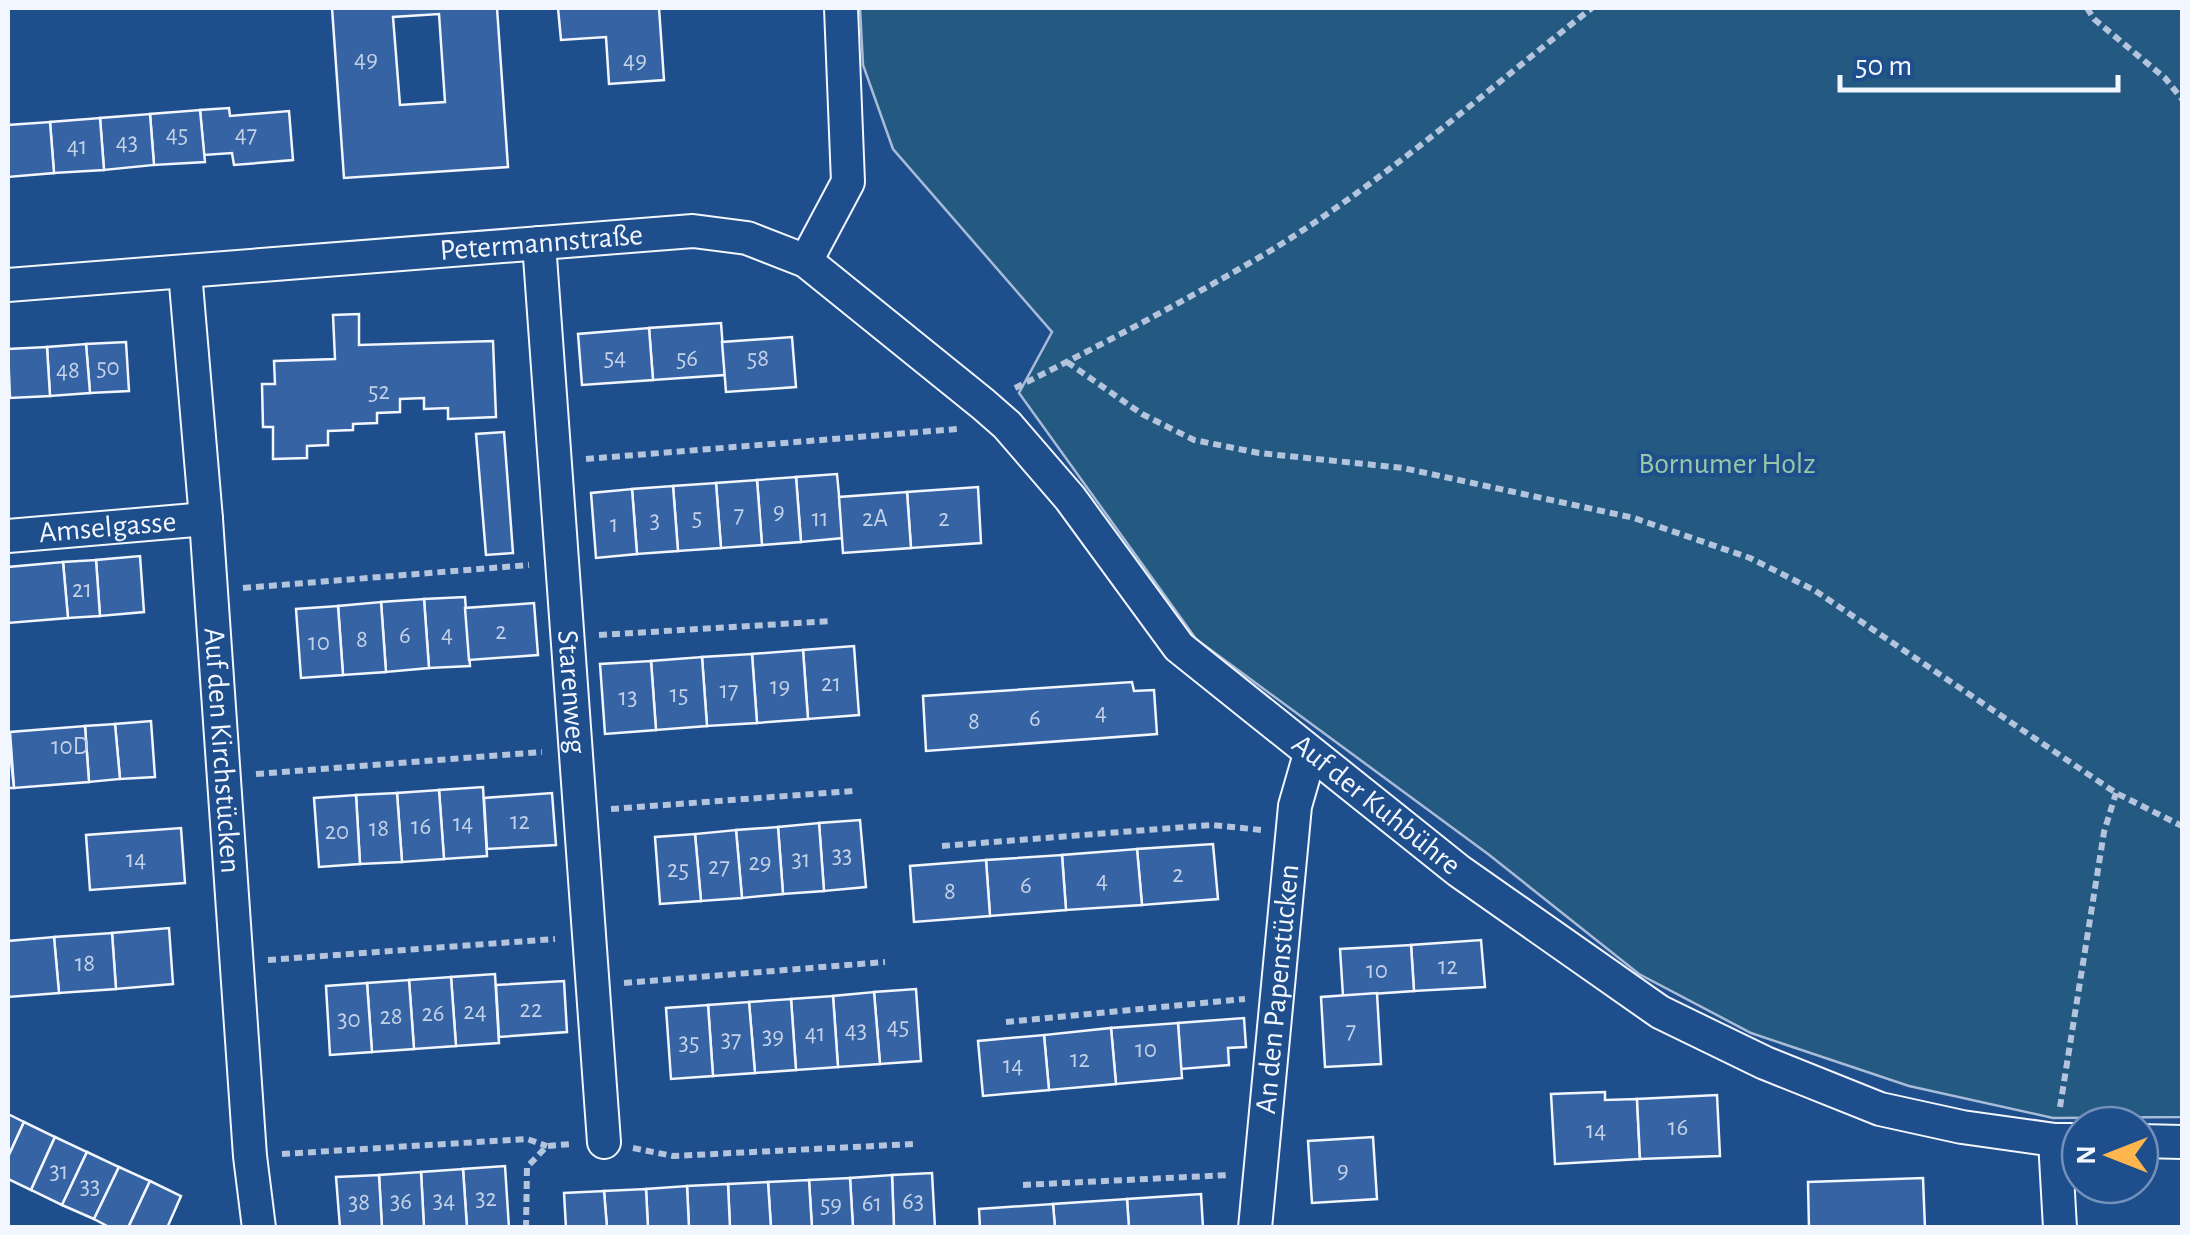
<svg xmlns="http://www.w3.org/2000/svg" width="2190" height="1235" viewBox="0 0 2190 1235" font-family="'Alegreya Sans',sans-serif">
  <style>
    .green { fill: #245a82; stroke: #a8bbd7; stroke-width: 2.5 }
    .building { fill: #3563a3; stroke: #f2f6ff; stroke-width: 2.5; fill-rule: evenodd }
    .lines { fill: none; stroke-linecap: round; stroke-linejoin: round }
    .street-casing { stroke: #f2f6ff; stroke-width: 36 }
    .path { stroke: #b3c4dc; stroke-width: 6; stroke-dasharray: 8 5; stroke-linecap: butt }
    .street { stroke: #1f4e8c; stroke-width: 32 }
    .labels { text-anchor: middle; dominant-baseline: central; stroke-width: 8; stroke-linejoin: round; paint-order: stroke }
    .number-label { font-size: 25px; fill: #c3d1e8 }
    .street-label { font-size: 30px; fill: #f2f6ff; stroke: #1f4e8c }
    .park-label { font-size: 30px; fill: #97c8a6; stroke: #1f4e8c }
  </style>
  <rect width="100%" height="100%" fill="#1f4e8c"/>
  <path class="green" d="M860,8h1322v1109l-129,1 -144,-32 -158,-53 -112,-59 -151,-120 -292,-215 -177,-246 33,-61 -159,-183 -30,-84z"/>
  <g class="building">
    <path d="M332,8h165l11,159 -164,11zM439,14l6,88 -45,3 -7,-88z"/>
    <path d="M558,8h101l5,72 -55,4 -3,-47 -45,3z"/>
    <path d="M229,108l1,8 59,-5 4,49 -59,5 -2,-12 -28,2 -4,-45z"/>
    <path d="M200,110l5,52 -51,3 -4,-51z"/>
    <path d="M150,114l4,51 -50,5 -4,-52z"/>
    <path d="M100,118l4,52 -50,3 -4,-51z"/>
    <path d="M50,122l4,51 -46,4v-52z"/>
    <path d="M359,314v31l134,-4 3,76 -48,2v-11l-24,1v-11l-24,1v13l-23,1v10l-24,1v6l-25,1v14l-21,1v12l-34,1v-32h-10l-1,-43h13l-1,-23 61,-2 -2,-44z"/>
    <path d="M721,323l4,52 -72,5 -4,-52z"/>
    <path d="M649,328l4,52 -71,5 -4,-51z"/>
    <path d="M792,337l4,50 -70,5 -4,-50z"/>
    <path d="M126,342l3,49 -39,2 -4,-49z"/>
    <path d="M86,344l4,49 -40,3 -3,-49z"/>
    <path d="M47,347l3,49 -40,2 -2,-49z"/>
    <path d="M504,432l9,121 -27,2 -10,-121z"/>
    <path d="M837,474l6,64 -42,4 -5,-65z"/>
    <path d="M796,477l5,65 -39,3 -5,-65z"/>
    <path d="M757,480l5,65 -41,3 -5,-65z"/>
    <path d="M716,483l5,65 -43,3 -5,-65z"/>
    <path d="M673,486l5,65 -41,3 -5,-65z"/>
    <path d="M978,487l3,56 -70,5 -4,-56z"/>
    <path d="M632,489l5,65 -41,4 -5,-65z"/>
    <path d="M907,492l4,56 -68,5 -4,-56z"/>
    <path d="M140,556l4,56 -44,4 -4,-56z"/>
    <path d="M96,560l4,56 -32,2 -5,-56z"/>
    <path d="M63,562l5,56 -60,5v-56z"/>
    <path d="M465,597l5,69 -41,2 -5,-69z"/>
    <path d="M424,599l5,69 -43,4 -5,-70z"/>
    <path d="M381,602l5,70 -43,3 -5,-69z"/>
    <path d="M534,603l4,52 -69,5 -4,-52z"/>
    <path d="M338,606l5,69 -42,3 -5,-69z"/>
    <path d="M854,646l5,69 -51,4 -5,-69z"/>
    <path d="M803,650l5,69 -51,4 -5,-69z"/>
    <path d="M752,654l5,69 -50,3 -5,-69z"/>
    <path d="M702,657l5,69 -51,4 -5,-69z"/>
    <path d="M651,661l5,69 -51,4 -5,-70z"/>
    <path d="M1132,682l2,9 20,-1 3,44 -231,17 -3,-55z"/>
    <path d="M151,721l4,56 -35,2 -5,-55z"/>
    <path d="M115,724l5,55 -31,3 -4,-56z"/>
    <path d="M85,726l4,56 -75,6 -4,-56z"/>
    <path d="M8,732l6,56h-6z"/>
    <path d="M483,787l4,69 -43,3 -5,-69z"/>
    <path d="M439,790l5,69 -42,3 -5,-69z"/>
    <path d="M397,793l5,69 -42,2 -4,-69z"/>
    <path d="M552,793l4,52 -69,4 -3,-51z"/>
    <path d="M356,795l4,69 -41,3 -5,-69z"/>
    <path d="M860,820l6,67 -42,4 -5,-68z"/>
    <path d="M819,823l5,68 -41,3 -5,-67z"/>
    <path d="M778,827l5,67 -41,4 -6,-68z"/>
    <path d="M181,828l4,55 -95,7 -4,-55z"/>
    <path d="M736,830l6,68 -41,3 -6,-67z"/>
    <path d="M695,834l6,67 -41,3 -5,-67z"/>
    <path d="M1213,844l5,55 -76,6 -5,-56z"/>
    <path d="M1137,849l5,56 -76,5 -4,-55z"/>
    <path d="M1062,855l4,55 -76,6 -4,-56z"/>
    <path d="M986,860l4,56 -76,6 -4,-56z"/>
    <path d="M169,928l4,56 -57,5 -4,-56z"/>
    <path d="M112,933l4,56 -57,4 -5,-56z"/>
    <path d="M54,937l5,56 -51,4v-56z"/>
    <path d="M1481,940l4,47 -71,4 -3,-46z"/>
    <path d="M1411,945l3,46 -71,5 -3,-47z"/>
    <path d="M495,974l4,69 -43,3 -5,-69z"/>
    <path d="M451,977l5,69 -42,3 -5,-69z"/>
    <path d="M409,980l5,69 -42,3 -5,-69z"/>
    <path d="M564,981l3,51 -68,5 -3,-52z"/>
    <path d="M367,983l5,69 -42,3 -4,-69z"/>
    <path d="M916,989l5,72 -41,3 -6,-72z"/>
    <path d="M874,992l6,72 -42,3 -5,-71z"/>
    <path d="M1377,993l4,71 -56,3 -4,-70z"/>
    <path d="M833,996l5,71 -42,3 -5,-71z"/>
    <path d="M791,999l5,71 -41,3 -6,-71z"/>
    <path d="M749,1002l6,71 -42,3 -5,-71z"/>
    <path d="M708,1005l5,71 -42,3 -5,-71z"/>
    <path d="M1244,1018l2,29 -18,1 1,17 -48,4 -3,-46z"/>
    <path d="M1178,1023l4,55 -66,6 -5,-56z"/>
    <path d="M1111,1028l5,56 -67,6 -5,-55z"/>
    <path d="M1044,1035l5,55 -66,6 -5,-55z"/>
    <path d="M1605,1092v8l32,-1 3,60 -85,5 -4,-70z"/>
    <path d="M1717,1095l3,61 -80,3 -3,-60z"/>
    <path d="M8,1114l16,8 -16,35z"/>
    <path d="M24,1122l31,15 -24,53 -23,-11v-22z"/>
    <path d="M55,1137l32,15 -25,53 -31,-15z"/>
    <path d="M1373,1137l4,62 -65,4 -4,-62z"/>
    <path d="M87,1152l32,15 -25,52 -32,-14z"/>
    <path d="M505,1166l4,62h-42l-4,-59z"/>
    <path d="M119,1167l31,14 -22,47h-17l-17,-9z"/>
    <path d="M463,1169l4,59h-43l-3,-56z"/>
    <path d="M421,1172l3,56h-42l-3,-53z"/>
    <path d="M932,1173l3,55h-41l-2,-53z"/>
    <path d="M379,1175l3,53h-42l-4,-51z"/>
    <path d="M892,1175l2,53h-41l-3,-50z"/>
    <path d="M850,1178l3,50h-41l-3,-48z"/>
    <path d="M1923,1178l2,50h-116l-1,-46z"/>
    <path d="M809,1180l3,48h-41l-3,-46z"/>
    <path d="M150,1181l31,15 -14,32h-39z"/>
    <path d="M768,1182l3,46h-41l-2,-44z"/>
    <path d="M728,1184l2,44h-41l-2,-42z"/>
    <path d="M687,1186l2,42h-41l-2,-39z"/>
    <path d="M646,1189l2,39h-41l-3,-37z"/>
    <path d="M604,1191l3,37h-41l-2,-35z"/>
    <path d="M1201,1194l2,34h-74l-2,-29z"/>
    <path d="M1127,1199l2,29h-74l-2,-24z"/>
    <path d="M1053,1204l2,24h-75l-1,-19z"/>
  </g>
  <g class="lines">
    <g class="street-casing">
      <g id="street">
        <path id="s1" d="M539,243l65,899"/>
        <path d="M806,261l42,-79 -7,-174"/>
        <path id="s2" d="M185,272l21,247 44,637 9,72"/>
        <path id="s3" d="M8,285l685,-54 54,7 59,23 177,143 24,21 63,73 109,149 280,224 201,141 105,51 115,46 82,18 93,13h25"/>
        <path id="s4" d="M8,536l198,-17"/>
        <path d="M2055,1140l5,88"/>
        <path d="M2140,1141l42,1"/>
        <path id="s5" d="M1255,1228l40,-422 15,-52"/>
      </g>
    </g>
    <g class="path">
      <path d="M2087,8l7,11 71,59 17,21"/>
      <path d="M1067,362l75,52 52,26 65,13 144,15 231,50 116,40 64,32 302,203 66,33"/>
      <path d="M1015,388c86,-43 172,-88 255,-137 115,-70 217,-161 322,-243"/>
      <path d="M586,459l371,-30"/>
      <path d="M243,588l286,-23"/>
      <path d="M599,635l233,-14"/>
      <path d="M256,774l286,-22"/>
      <path d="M611,809l242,-18"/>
      <path d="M942,846l269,-21 51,5"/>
      <path d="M268,960l287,-21"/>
      <path d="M624,983l261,-21"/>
      <path d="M1006,1022l239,-23"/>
      <path d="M2060,1107l44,-275 12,-39"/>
      <path d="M633,1148l40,8 241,-12"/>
      <path d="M282,1154l245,-15 20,7"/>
      <path d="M1023,1185l206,-10"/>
      <path d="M526,1228l1,-61 20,-21 24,-2"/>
    </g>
    <use href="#street" class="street"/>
  </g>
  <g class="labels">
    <g class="number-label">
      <text x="366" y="59">49</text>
      <text x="635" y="60">49</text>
      <text x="177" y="134">45</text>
      <text x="246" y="134">47</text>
      <text x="127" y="142">43</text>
      <text x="77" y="146">41</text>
      <text x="615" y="357">54</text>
      <text x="687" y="358">56</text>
      <text x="758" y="358">58</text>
      <text x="108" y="367">50</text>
      <text x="68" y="370">48</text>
      <text x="379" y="391">52</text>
      <text x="779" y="511">9</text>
      <text x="739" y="514">7</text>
      <text x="697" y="517">5</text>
      <text x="820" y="518">11</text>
      <text x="875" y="518">2A</text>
      <text x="944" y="518">2</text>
      <text x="655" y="520">3</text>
      <text x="614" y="524">1</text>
      <text x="82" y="589">21</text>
      <text x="501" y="631">2</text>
      <text x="447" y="634">4</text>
      <text x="405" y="635">6</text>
      <text x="362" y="639">8</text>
      <text x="319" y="642">10</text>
      <text x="831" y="683">21</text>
      <text x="780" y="686">19</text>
      <text x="729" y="690">17</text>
      <text x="679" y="694">15</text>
      <text x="628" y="697">13</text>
      <text x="1101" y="712">4</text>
      <text x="1035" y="718">6</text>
      <text x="974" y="721">8</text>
      <text x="70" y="746">10D</text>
      <text x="520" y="821">12</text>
      <text x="463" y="823">14</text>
      <text x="421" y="826">16</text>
      <text x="379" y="828">18</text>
      <text x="337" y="831">20</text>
      <text x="842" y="855">33</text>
      <text x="136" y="859">14</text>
      <text x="801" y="859">31</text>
      <text x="760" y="862">29</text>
      <text x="719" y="866">27</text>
      <text x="678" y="869">25</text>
      <text x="1178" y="874">2</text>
      <text x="1102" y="880">4</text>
      <text x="1026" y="885">6</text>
      <text x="950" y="891">8</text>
      <text x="85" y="963">18</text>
      <text x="1448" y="966">12</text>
      <text x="1377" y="970">10</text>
      <text x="531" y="1009">22</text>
      <text x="475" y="1011">24</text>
      <text x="433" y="1013">26</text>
      <text x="391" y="1016">28</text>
      <text x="349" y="1019">30</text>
      <text x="898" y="1026">45</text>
      <text x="856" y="1030">43</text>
      <text x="1351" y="1030">7</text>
      <text x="815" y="1033">41</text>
      <text x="773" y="1036">39</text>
      <text x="731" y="1039">37</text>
      <text x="689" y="1042">35</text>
      <text x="1146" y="1049">10</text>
      <text x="1080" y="1059">12</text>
      <text x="1013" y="1065">14</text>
      <text x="1678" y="1127">16</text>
      <text x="1596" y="1130">14</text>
      <text x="1343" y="1170">9</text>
      <text x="59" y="1171">31</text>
      <text x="90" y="1186">33</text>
      <text x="486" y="1198">32</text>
      <text x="444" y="1200">34</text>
      <text x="401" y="1201">36</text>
      <text x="913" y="1201">63</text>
      <text x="359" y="1202">38</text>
      <text x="872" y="1203">61</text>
      <text x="831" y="1204">59</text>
    </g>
    <g class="street-label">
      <text stroke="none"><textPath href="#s3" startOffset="535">Petermannstraße</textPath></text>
      <text stroke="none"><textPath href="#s4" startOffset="100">Amselgasse</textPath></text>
      <text stroke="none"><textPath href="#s1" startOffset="450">Starenweg</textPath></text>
      <text stroke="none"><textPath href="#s2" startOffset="480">Auf den Kirchstücken</textPath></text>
      <text stroke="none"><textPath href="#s3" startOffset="1598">Auf der Kuhbühre</textPath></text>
      <text stroke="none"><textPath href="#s5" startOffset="240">An den Papenstücken</textPath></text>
    </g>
    <g class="park-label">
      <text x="1727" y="464">Bornumer Holz</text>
    </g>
  </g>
  <rect width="2190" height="1235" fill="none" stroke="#f2f6ff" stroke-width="20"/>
  <g transform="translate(2110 1155) rotate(270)"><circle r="48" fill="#1f4e8c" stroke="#7391ba" stroke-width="2.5"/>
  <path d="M0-8L18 38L0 25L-18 38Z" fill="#ffb74d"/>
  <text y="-15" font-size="28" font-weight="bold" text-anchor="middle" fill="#f2f6ff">N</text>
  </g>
  <path d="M1840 75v15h278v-15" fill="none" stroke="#f2f6ff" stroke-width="5"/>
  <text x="1855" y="75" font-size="30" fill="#f2f6ff" stroke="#1f4e8c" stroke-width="8" paint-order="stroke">50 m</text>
</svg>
